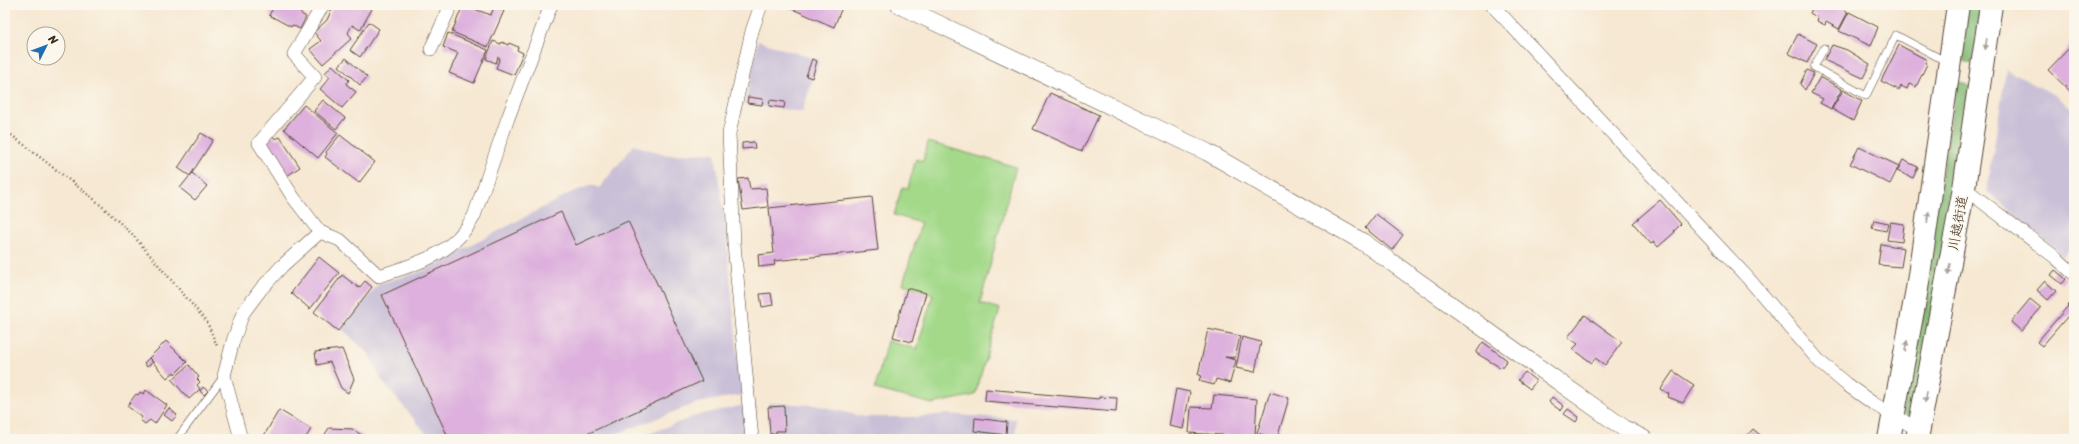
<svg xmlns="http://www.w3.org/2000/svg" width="2079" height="444" viewBox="0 0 2079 444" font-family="Sriracha,'Klee One',sans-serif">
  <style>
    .industrial { fill: #c9bfd7 }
    .green { fill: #a3d989; stroke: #6f8254 }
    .forest { fill: #82b975; stroke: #5e724a }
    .building { fill: #ddb0dd }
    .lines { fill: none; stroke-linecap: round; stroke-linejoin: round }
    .service-casing { stroke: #574639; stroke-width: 8 }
    .minor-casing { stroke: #574639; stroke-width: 14 }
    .tertiary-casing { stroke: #574639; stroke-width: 18 }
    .trunk-casing { stroke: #574639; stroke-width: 24 }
    .path { stroke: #574639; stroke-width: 2.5; stroke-dasharray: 1 3; stroke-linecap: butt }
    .service { stroke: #fff; stroke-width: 7 }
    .minor { stroke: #fff; stroke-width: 13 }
    .tertiary { stroke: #fff; stroke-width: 17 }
    .trunk { stroke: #fff; stroke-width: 22 }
    .oneway { fill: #a79f9a }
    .labels { text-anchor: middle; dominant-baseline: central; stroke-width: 3; stroke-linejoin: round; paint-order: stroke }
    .street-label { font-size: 14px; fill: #3b2a1e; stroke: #fbf7ec }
  </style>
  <rect width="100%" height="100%" fill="#fbf7ec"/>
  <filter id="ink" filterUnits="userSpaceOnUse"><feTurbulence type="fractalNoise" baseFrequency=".025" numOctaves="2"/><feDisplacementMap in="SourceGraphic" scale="8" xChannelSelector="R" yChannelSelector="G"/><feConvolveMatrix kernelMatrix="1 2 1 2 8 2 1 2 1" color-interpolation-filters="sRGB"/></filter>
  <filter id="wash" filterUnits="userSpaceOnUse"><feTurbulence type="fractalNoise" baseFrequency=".012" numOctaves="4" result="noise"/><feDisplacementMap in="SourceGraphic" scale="16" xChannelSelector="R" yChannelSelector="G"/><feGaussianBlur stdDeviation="0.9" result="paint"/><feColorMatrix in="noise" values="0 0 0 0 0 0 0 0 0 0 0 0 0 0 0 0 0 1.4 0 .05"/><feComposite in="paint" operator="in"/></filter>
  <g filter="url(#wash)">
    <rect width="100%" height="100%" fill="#f6e8d2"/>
    <g class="industrial">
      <path d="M758,41l61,19 -17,52 -57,-8z"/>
      <path d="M2006,70l49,25 19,15v132l-11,14 -76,-65z"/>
      <path d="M634,145l34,10 47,-2 9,64 18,178 -45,8 -94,36h-172l-49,-58 -14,-28 -26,-24 36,-45 45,-13 149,-79 20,-7 7,3z"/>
      <path d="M768,403l48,2 48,12h54l27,-3 71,5 -1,20h-246z"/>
      <path d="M745,405l1,34h-111l63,-24z"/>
    </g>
    <path class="green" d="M928,142l88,25 -36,136 20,6 -25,86 -43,9 -57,-15 12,-48 30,8 16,-55 -30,-10 18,-61 -27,-8 8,-28 6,1 8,-29 7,2z"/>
    <g class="forest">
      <path d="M1965,5h20l-11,57c-8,1 -11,0 -16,-6z"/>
      <path d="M1960,82l10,4 -54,327 -7,5 -7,-6 55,-328z"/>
    </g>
    <g id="blocks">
      <g class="building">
        <path d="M275,5h19l8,4 -2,4 6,4 -6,12 -8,-4 -1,2 -22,-12z"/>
        <path d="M337,5h27l8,4 -12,21 -8,-5 -4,8 4,5 -29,26 -13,-15 11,-8 -7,-9 13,-12 6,-14 3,2z"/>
        <path d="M463,5l28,10 3,-8 10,4 -16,36 -36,-15z"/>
        <path d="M783,5h60l-9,22z"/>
        <path d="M1814,5h21l13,7 -9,17 -13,-7 -1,3 -8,-4 1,-3 -8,-5z"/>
        <path d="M1849,12l29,15 -7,19 -32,-15z"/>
        <path d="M369,22l10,7 -19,28 -10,-7z"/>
        <path d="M448,33l40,17 -14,33 -25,-10 9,-20 -15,-6z"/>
        <path d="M1798,34l19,10 -10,19 -19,-10z"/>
        <path d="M493,41l8,3 1,-2 6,3 1,-2 9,4 -1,3 6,3 -9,22 -18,-7 4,-10 -2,-1 -2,6 -10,-4z"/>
        <path d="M2074,43v52l-26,-25z"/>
        <path d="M1832,45l15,5 23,14 -7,14 -39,-18z"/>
        <path d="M1899,45l28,15 -2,3 2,1 -11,23 -7,-3 -2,5 -6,-3 -2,4 -18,-9z"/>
        <path d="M346,58l21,19 -7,8 -21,-19z"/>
        <path d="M812,59l5,2 -5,17 -6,-2z"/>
        <path d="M332,65l17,15 -3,4 10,8 -14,16 -22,-19 10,-12 -5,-4z"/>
        <path d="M1807,70l7,3 -9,17 -5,-6z"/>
        <path d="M1820,77l22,12 -11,20 -11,-6 3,-4 -12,-6z"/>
        <path d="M1843,90l19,11 -9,20 -21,-12z"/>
        <path d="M1050,93l49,22 -17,36 -49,-22z"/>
        <path d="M748,97l15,2 -1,6 -15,-2z"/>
        <path d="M323,100l22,18 -9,11 -22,-18z"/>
        <path d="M770,100l15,2 -1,6 -15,-2z"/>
        <path d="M304,105l34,28 -20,25 -34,-29z"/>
        <path d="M201,133l12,7 -23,36 -12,-8z"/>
        <path d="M340,135l35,27 -16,21 -34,-26 2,-3 -1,-2z"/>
        <path d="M273,136l2,3 5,-2 20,30 -13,9 -22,-34z"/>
        <path d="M754,142l1,6 -13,1v-6z"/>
        <path d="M1859,147l40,19 -9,18 -40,-20z"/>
        <path d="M1903,160l15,7 -5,11 -16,-7z"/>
        <path d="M192,173l15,13 -12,14 -15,-12z"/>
        <path d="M748,178l2,11 16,-1 2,19 -25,3 -5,-31z"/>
        <path d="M872,197l6,53 -104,11 1,4 -16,2 -1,-12 16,-2 -5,-45z"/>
        <path d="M1660,200l21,24 -7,7 1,1 -17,15 -4,-5 -3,2 -18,-21z"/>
        <path d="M561,212l15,33 52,-24 74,160 -126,58h-127l-67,-144z"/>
        <path d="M1376,214l27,21 -11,15 -27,-22z"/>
        <path d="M1874,220l14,3 -2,8 -14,-3z"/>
        <path d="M1890,222l14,2 -2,18 -15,-2z"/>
        <path d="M1881,244l23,4 -3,19 -23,-2z"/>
        <path d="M319,257l20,16 -29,36 -19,-16z"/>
        <path d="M2055,270l11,9 -4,5 -11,-9z"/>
        <path d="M342,275l17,13 6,-7 7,6 -34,44 -24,-19z"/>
        <path d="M2045,281l11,10 -8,9 -11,-10z"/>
        <path d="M907,288l19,5 -14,49 -19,-5z"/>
        <path d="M771,293l2,12 -11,2 -2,-13z"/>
        <path d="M2030,299l11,9 -20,23 -10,-9z"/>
        <path d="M2074,299v10l-32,37 -5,-4z"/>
        <path d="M1585,315l37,27 -17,23 -10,-7 -3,5 -19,-14 5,-5 -10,-7z"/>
        <path d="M1208,329l32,7 -5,22 -10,-1 11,3 -6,23 -14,-4 -2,6 -15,-4 2,-6h-3z"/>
        <path d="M1242,337l19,5 -6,30 -19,-4z"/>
        <path d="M166,341l21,21 -12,12 -1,-2 -7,6 -18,-20z"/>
        <path d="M1483,342l24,18 -6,8 -25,-15z"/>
        <path d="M342,349l12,30 -6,14 -7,-5 -11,-26 -13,3 -2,-13z"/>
        <path d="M149,358l4,4 -6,5 -3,-4z"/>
        <path d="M189,365l10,12 -2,2 3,3 -3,3 3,4 -11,10 -17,-19z"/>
        <path d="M1673,371l21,14 -11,18 -15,-6 1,-3 -8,-5z"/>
        <path d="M1525,372l11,9 -6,8 -12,-9z"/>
        <path d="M203,387l5,4 -4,4 -4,-4z"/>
        <path d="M986,389l113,10v-2l18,1 -1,14 -131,-11z"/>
        <path d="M1176,389l14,3 -7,37 -14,-3z"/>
        <path d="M146,390l21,15 -12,19 -5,-4 -5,4 -5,-4 2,-3 -15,-11 9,-12 2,1 2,-3 4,2z"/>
        <path d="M1270,392l19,6 -12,41 -20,-6z"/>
        <path d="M1214,395l43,4 -2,38 -66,-4 2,-26 21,1z"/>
        <path d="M1552,397l12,9 -3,5 -12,-9z"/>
        <path d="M784,406l1,25h-9v3h-6l-2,-27z"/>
        <path d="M169,408l8,7 -5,6 -8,-6z"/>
        <path d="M1568,409l11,8 -3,5 -12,-8z"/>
        <path d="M279,410l32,19 -6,10h-43z"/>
        <path d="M975,418l32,4 -1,13 -32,-4z"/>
        <path d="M329,428l23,1 13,8 -1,2h-42z"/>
        <path d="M1753,429l12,10h-21z"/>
      </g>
    </g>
  </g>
  <g filter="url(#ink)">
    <use href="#blocks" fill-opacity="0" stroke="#574639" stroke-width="1"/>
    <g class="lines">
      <g class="service-casing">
        <g id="service">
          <path d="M1824,48l-10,19 52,29 30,-61 51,27"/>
          <path d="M177,439l47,-63"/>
        </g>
      </g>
      <g class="minor-casing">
        <g id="minor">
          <path d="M323,5l-29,49 21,23 -56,66 34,54 27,35 20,8 39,36c40,-13 74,-21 95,-60l34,-98 43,-113"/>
          <path d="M1492,5l255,272 73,85 26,22 28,20 45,26"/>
          <path d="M431,49l20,-44"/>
          <path d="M1964,188l91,69 19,17"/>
          <path d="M241,439l-17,-63 9,-35 10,-28 18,-24 21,-23 38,-34"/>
          <path d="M752,439l-18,-195 -5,-111 23,-102 9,-26"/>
        </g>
      </g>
      <g class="tertiary-casing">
        <path id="tertiary" d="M899,5l308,147 156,90 262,187 19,10"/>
      </g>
      <g class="trunk-casing">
        <g id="trunk">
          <path d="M1889,439l28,-150 41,-284"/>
          <path d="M1917,439l47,-251 27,-183"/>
        </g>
      </g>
      <path class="path" d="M5,130l90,70 37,34 75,88 10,24"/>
      <use href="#service" class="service"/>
      <use href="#minor" class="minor"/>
      <use href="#tertiary" class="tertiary"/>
      <use href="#trunk" class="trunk"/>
    </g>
    <defs><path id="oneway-solid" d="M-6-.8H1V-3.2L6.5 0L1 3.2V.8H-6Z"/></defs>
    <g class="oneway">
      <use href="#oneway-solid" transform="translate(1986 44) rotate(98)"/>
      <use href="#oneway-solid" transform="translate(1928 217) rotate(-82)"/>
      <use href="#oneway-solid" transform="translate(1949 269) rotate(100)"/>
      <use href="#oneway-solid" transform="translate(1906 346) rotate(-79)"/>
      <use href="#oneway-solid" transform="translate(1926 397) rotate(101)"/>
    </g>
  </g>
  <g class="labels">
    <g class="street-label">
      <text transform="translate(1958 223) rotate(-80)">川越街道</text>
    </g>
  </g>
  <rect width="2079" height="444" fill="none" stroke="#fbf7ec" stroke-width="20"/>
  <g transform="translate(46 46) rotate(48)"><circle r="19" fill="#fbf7ec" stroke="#aea59a"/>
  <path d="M0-3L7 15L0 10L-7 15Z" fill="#1f6fb2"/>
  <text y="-6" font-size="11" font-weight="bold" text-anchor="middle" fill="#3b2a1e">N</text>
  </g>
</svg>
